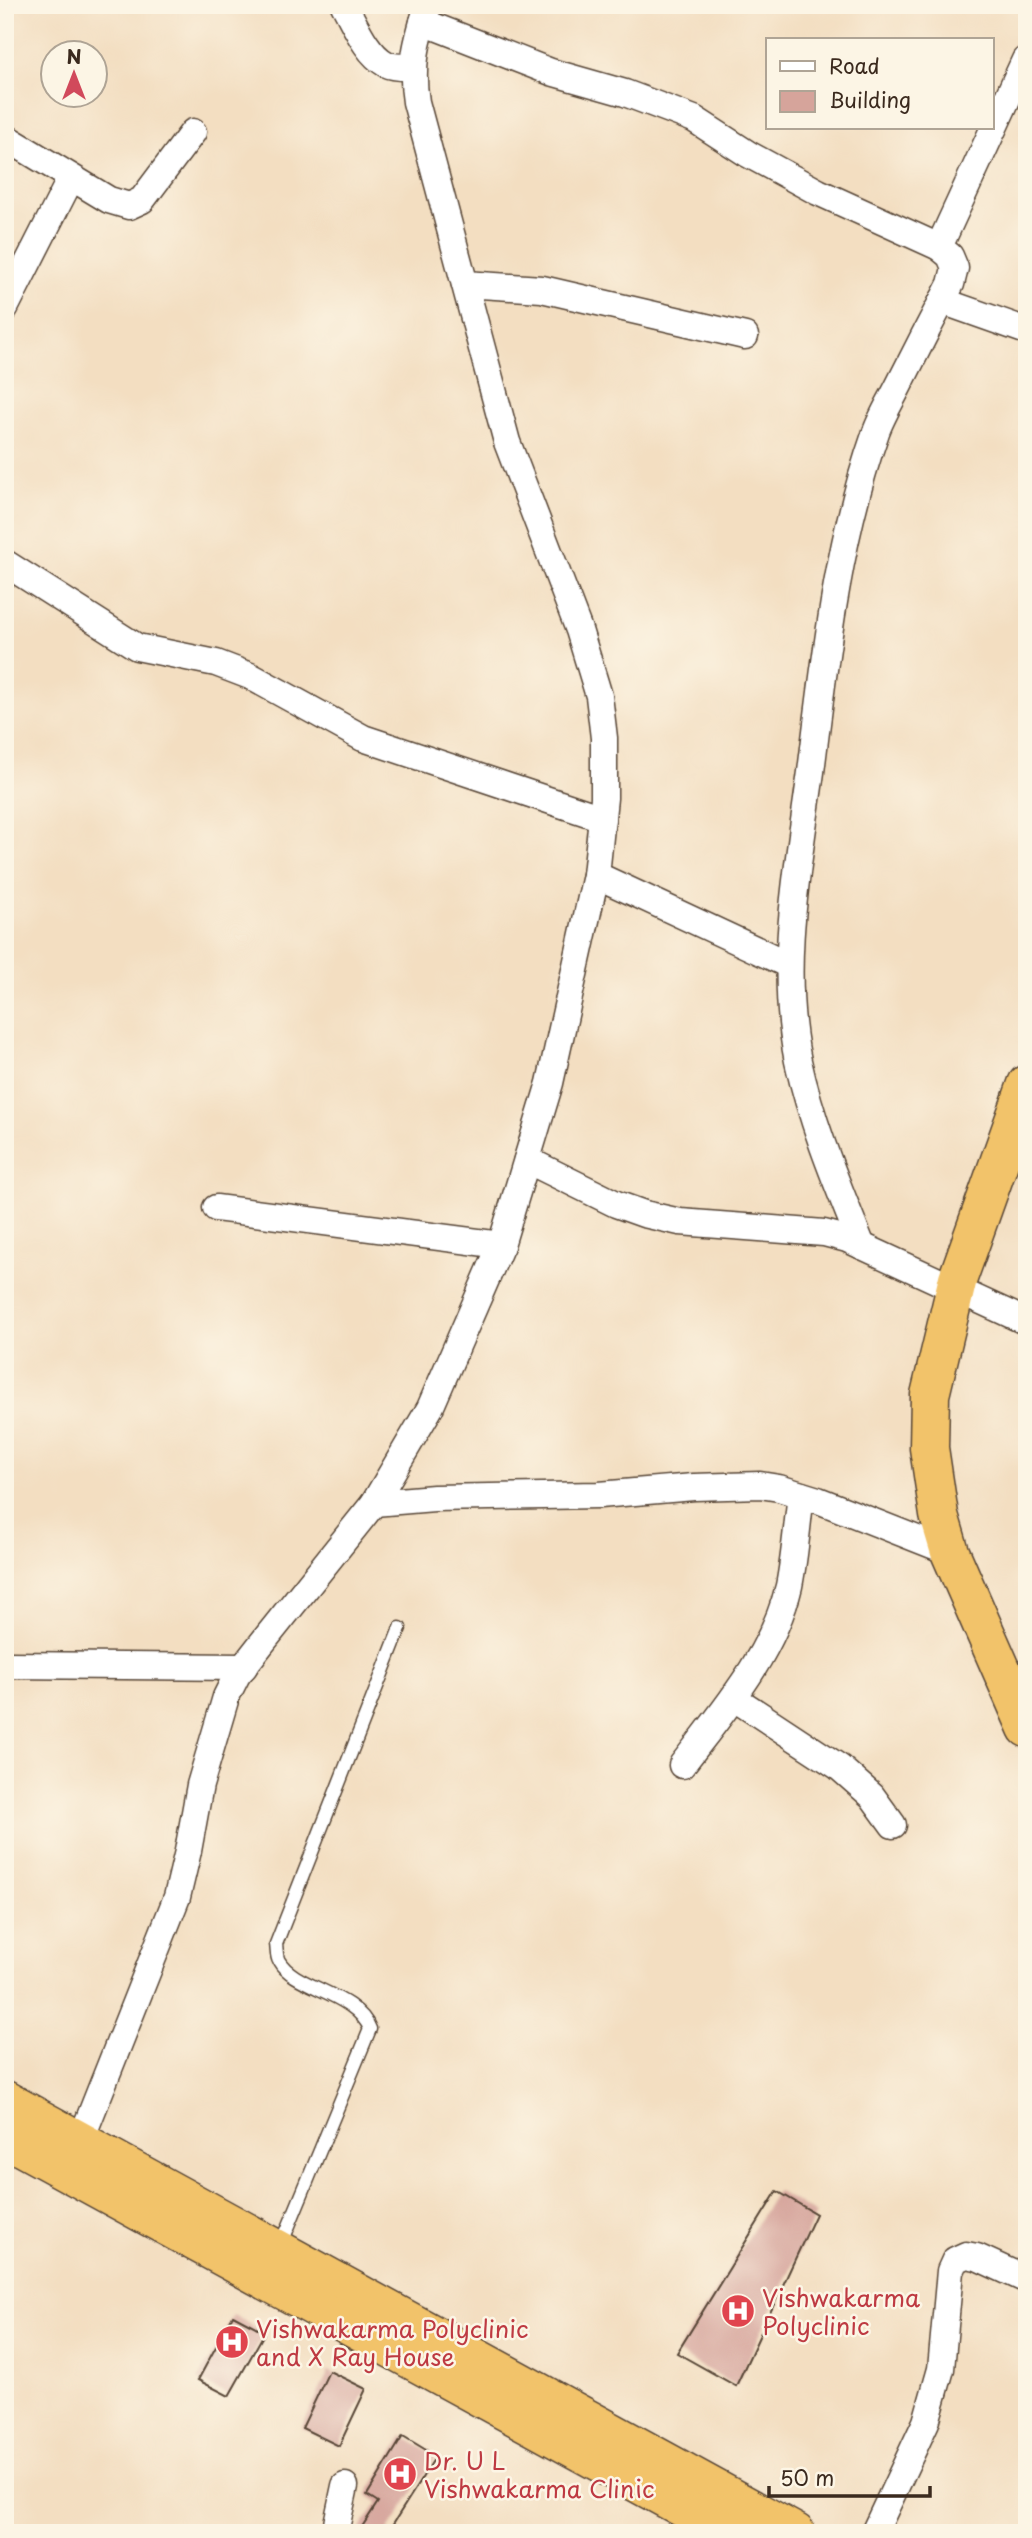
<svg xmlns="http://www.w3.org/2000/svg" width="1032" height="2538" viewBox="0 0 1032 2538" font-family="'Playpen Sans',sans-serif">
  <style>
    .building { fill: #d6a49b }
    .lines { fill: none; stroke-linecap: round; stroke-linejoin: round }
    .lane-casing { stroke: #574536; stroke-width: 15 }
    .street-casing { stroke: #574536; stroke-width: 29 }
    .highway-casing { stroke: #574536; stroke-width: 41 }
    .lane { stroke: #fff; stroke-width: 12 }
    .street { stroke: #fff; stroke-width: 26 }
    .highway { stroke: #f2c36a; stroke-width: 38 }
    .labels { text-anchor: middle; dominant-baseline: central; stroke-width: 5; stroke-linejoin: round; paint-order: stroke }
    .health-label { font-size: 24px; fill: #be3a42; stroke: #fcf5e5; text-anchor: start }
  </style>
  <rect width="100%" height="100%" fill="#fcf5e5"/>
  <filter id="ink" filterUnits="userSpaceOnUse"><feTurbulence type="fractalNoise" baseFrequency=".0143" numOctaves="2"/><feDisplacementMap in="SourceGraphic" scale="14" xChannelSelector="R" yChannelSelector="G"/><feConvolveMatrix kernelMatrix="1 2 1 2 8 2 1 2 1" color-interpolation-filters="sRGB"/></filter>
  <filter id="wash" filterUnits="userSpaceOnUse"><feTurbulence type="fractalNoise" baseFrequency=".00686" numOctaves="4" result="noise"/><feDisplacementMap in="SourceGraphic" scale="28" xChannelSelector="R" yChannelSelector="G"/><feGaussianBlur stdDeviation="1.57" result="paint"/><feColorMatrix in="noise" values="0 0 0 0 0 0 0 0 0 0 0 0 0 0 0 0 0 1.4 0 .05"/><feComposite in="paint" operator="in"/></filter>
  <g filter="url(#wash)">
    <rect width="100%" height="100%" fill="#f3dec1"/>
    <g id="blocks">
      <g class="building">
        <path d="M777,2191l39,23 -80,172 -59,-33z"/>
        <path d="M233,2315l32,17 -36,64 -31,-16z"/>
        <path d="M329,2371l37,18 -27,57 -37,-18z"/>
        <path d="M403,2436l33,20 -49,77h-29l20,-31 -11,-7z"/>
      </g>
    </g>
  </g>
  <g filter="url(#ink)">
    <use href="#blocks" fill-opacity="0" stroke="#574536" stroke-width="2"/>
    <g class="lines">
      <g class="lane-casing">
        <path id="lane" d="M281,2245l89,-216c-14,-36 -76,-41 -91,-68 -3,-5 -2,-12 -3,-17l124,-316"/>
      </g>
      <g class="street-casing">
        <g id="street">
          <path d="M344,5c11,19 22,48 42,59 8,4 19,3 27,3"/>
          <path d="M423,22l128,50 74,21 69,26 54,35 70,38 121,55 11,9 5,12 -4,16c-18,34 -36,69 -53,103 -8,16 -18,32 -23,48 -38,108 -50,224 -64,337 -13,95 -33,194 -13,289 14,64 40,125 64,185"/>
          <path d="M5,137l104,63 20,6 13,-6 51,-68"/>
          <path d="M939,247l86,-187"/>
          <path d="M465,284l77,5 203,47"/>
          <path d="M942,301l85,30"/>
          <path d="M5,308l66,-130"/>
          <path d="M5,563l132,84 79,16 34,13 113,62 239,80"/>
          <path d="M596,875l193,90"/>
          <path d="M527,1160l89,44 28,10 36,8 144,11 23,6 180,83"/>
          <path d="M216,1208l285,37"/>
          <path d="M374,1503l60,-5 165,-3 95,-8 66,-2 19,3 39,12 132,52"/>
          <path d="M5,1665l239,2"/>
          <path d="M734,1698l105,69 33,29 21,29"/>
          <path d="M682,1765c42,-55 91,-111 107,-179 6,-30 8,-61 12,-91"/>
          <path d="M80,2142l97,-245 11,-46 12,-66 26,-88 11,-22 25,-32 112,-140 56,-95 71,-163 49,-162 46,-208 8,-77v-60l-5,-42 -20,-66 -72,-188 -91,-340c-6,-38 1,-61 12,-97"/>
          <path d="M335,2533l10,-47"/>
          <path d="M874,2533l52,-111 15,-53 9,-98 5,-11 11,-5 11,2 50,23"/>
        </g>
      </g>
      <g class="highway-casing">
        <g id="highway">
          <path d="M1027,1084l-69,194 -28,117 -1,53 10,67 11,37 77,176"/>
          <path d="M5,2100l791,433"/>
          <path d="M5,2138l724,395"/>
        </g>
      </g>
      <use href="#lane" class="lane"/>
      <use href="#street" class="street"/>
      <use href="#highway" class="highway"/>
    </g>
  </g>
  <defs>
    <g id="hospital-disc" transform="scale(1.75)"><circle r="9.5" fill="#e0444e" stroke="#fcf5e5"/><path d="M-5-5h3v3.5h4V-5h3V5h-3V1.5h-4V5h-3Z" fill="#fff"/></g>
  </defs>
  <g fill-rule="evenodd">
    <use href="#hospital-disc" x="738" y="2311"/>
    <use href="#hospital-disc" x="232" y="2342"/>
    <use href="#hospital-disc" x="400" y="2474"/>
  </g>
  <g class="labels">
    <g class="health-label">
      <text x="762" y="2297">Vishwakarma<tspan x="762" dy="28">Polyclinic</tspan></text>
      <text x="256" y="2328">Vishwakarma Polyclinic<tspan x="256" dy="28">and X Ray House</tspan></text>
      <text x="424" y="2460">Dr. U L<tspan x="424" dy="28">Vishwakarma Clinic</tspan></text>
    </g>
  </g>
  <rect width="1032" height="2538" fill="none" stroke="#fcf5e5" stroke-width="28"/>
  <rect x="766" y="38" width="228" height="91" fill="#fcf5e5" stroke="#afa495" stroke-width="2"/>
  <rect x="780" y="61" width="35" height="10" fill="#ffffff" stroke="#afa495" stroke-width="2"/>
  <text x="829" y="74" font-size="21" fill="#3b2a1e">Road</text>
  <rect x="780" y="91" width="35" height="21" fill="#d6a49b" stroke="#afa495" stroke-width="2"/>
  <text x="829" y="108" font-size="21" fill="#3b2a1e">Building</text>
  <g transform="translate(74 74)"><circle r="33" fill="#fcf5e5" stroke="#afa495" stroke-width="2"/>
  <path d="M0-5L12 26L0 18L-12 26Z" fill="#d1495b"/>
  <text y="-10" font-size="19" font-weight="bold" text-anchor="middle" fill="#3b2a1e">N</text>
  </g>
  <path d="M769 2486v10h161v-10" fill="none" stroke="#3b2a1e" stroke-width="3.5"/>
  <text x="780" y="2486" font-size="21" fill="#3b2a1e" stroke="#fcf5e5" stroke-width="5" paint-order="stroke">50 m</text>
</svg>
